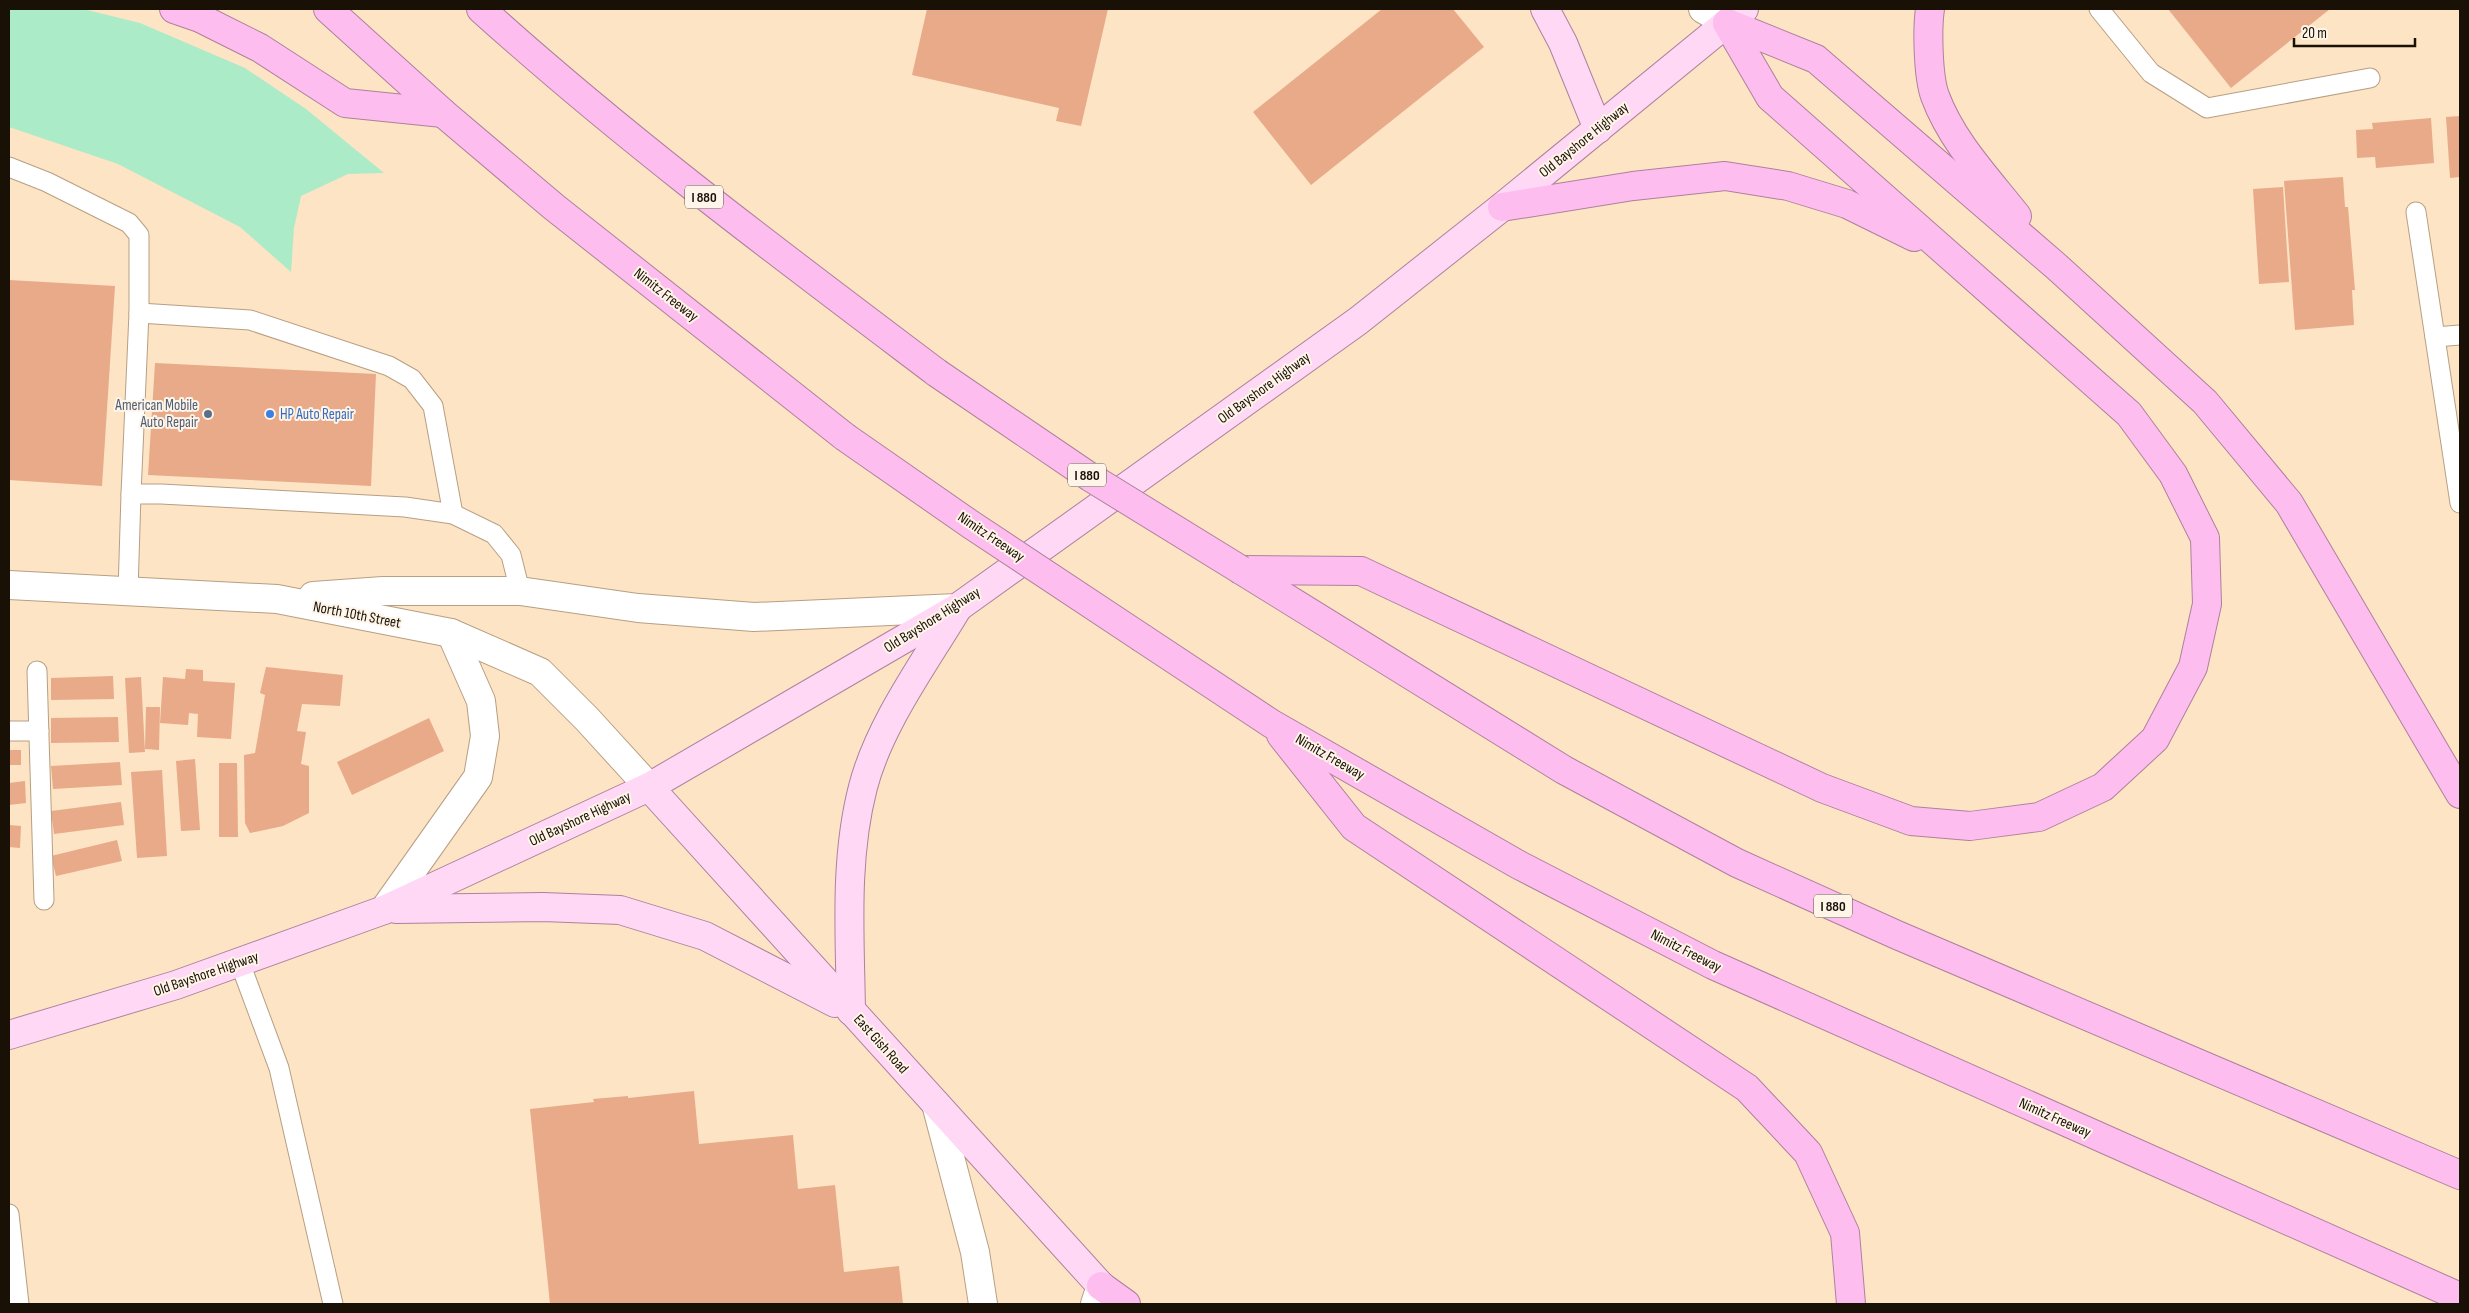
<svg xmlns="http://www.w3.org/2000/svg" width="2469" height="1313" viewBox="0 0 2469 1313" font-family="'Sofia Sans Condensed',sans-serif">
  <style>
    .green { fill: #acebc7 }
    .building { fill: #e8aa88 }
    .lines { fill: none; stroke-linecap: round; stroke-linejoin: round }
    .service-casing { stroke: #b79f83; stroke-width: 21 }
    .minor-casing { stroke: #b79f83; stroke-width: 30 }
    .secondary-casing { stroke: #b79f83; stroke-width: 30 }
    .primary-casing { stroke: #ad819d; stroke-width: 30 }
    .motorway-casing { stroke: #ad819d; stroke-width: 30 }
    .service { stroke: #fff; stroke-width: 19 }
    .minor { stroke: #fff; stroke-width: 28 }
    .secondary { stroke: #fff; stroke-width: 28 }
    .primary { stroke: #fed8f5; stroke-width: 28 }
    .motorway { stroke: #fdbeef; stroke-width: 28 }
    .motorway-bridge-casing { stroke: #ad819d; stroke-width: 30; stroke-linecap: butt }
    .motorway-bridge { stroke: #fdbeef; stroke-width: 28 }
    .service-dot { fill: #5c6f8a; stroke: #fef4e8; stroke-width: 2 }
    .shop-dot { fill: #3f7fe0; stroke: #fef4e8; stroke-width: 2 }
    .labels { text-anchor: middle; dominant-baseline: central; stroke-width: 4; stroke-linejoin: round; paint-order: stroke }
    .shield { fill: #fef4e8; stroke: #5e544a; stroke-width: 1 }
    .shield-label { font-size: 14px; font-weight: bold; fill: #191006 }
    .street-label { font-size: 15px; fill: #191006; stroke: #fef4e8 }
    .service-label { font-size: 15px; fill: #4e5e75; stroke: #fef4e8; text-anchor: end }
    .shop-label { font-size: 15px; fill: #366cbe; stroke: #fef4e8; text-anchor: start }
  </style>
  <rect width="100%" height="100%" fill="#fde4c5"/>
  <path class="green" d="M9,9h74l57,14 105,45 61,41 78,64 -36,1 -47,22 -7,32 -3,44 -51,-45 -122,-63 -109,-37z"/>
  <g class="building">
    <path d="M927,9h181l-27,117 -25,-5 3,-13 -147,-33z"/>
    <path d="M1382,9h71l31,38 -173,138 -58,-73z"/>
    <path d="M2168,9h162l-99,79z"/>
    <path d="M2460,116v61l-10,1 -4,-61z"/>
    <path d="M2431,118l3,45 -58,5 -1,-11 -18,1 -1,-28 17,-1 -1,-6z"/>
    <path d="M2343,177l2,30h3l7,83h-3l2,35 -59,5 -11,-149z"/>
    <path d="M2283,187l6,95 -30,2 -6,-95z"/>
    <path d="M9,280l106,6 -13,200 -93,-6z"/>
    <path d="M155,363l221,11 -5,112 -223,-11z"/>
    <path d="M266,667l77,8 -3,31 -38,-2 -5,27 9,1 -5,32 8,2v47l-26,13 -33,7 -5,-10 -1,-68 11,-2 10,-58 -5,-2z"/>
    <path d="M186,669l17,1v11l32,2 -4,56 -34,-2 1,-23 -9,-1 -1,12 -28,-2 3,-46 22,2z"/>
    <path d="M113,676l1,23 -63,1v-22z"/>
    <path d="M141,677l4,75 -16,1 -4,-75z"/>
    <path d="M146,707h14l-1,43 -14,-1z"/>
    <path d="M118,717l1,25 -68,1v-25z"/>
    <path d="M429,718l15,33 -92,44 -15,-33z"/>
    <rect x="9" y="750" width="12" height="15"/>
    <path d="M195,759l5,71 -19,1 -5,-70z"/>
    <path d="M120,762l2,23 -69,4 -2,-23z"/>
    <path d="M219,763h18l1,74h-19z"/>
    <path d="M162,770l5,86 -30,2 -6,-86z"/>
    <path d="M25,781l1,22 -17,2v-22z"/>
    <path d="M121,802l3,23 -70,9 -3,-23z"/>
    <path d="M9,825l12,1 -1,22 -11,-1z"/>
    <path d="M117,840l5,21 -66,15 -5,-20z"/>
    <path d="M694,1091l5,53 94,-9 5,54 37,-4 9,87 55,-6 4,38h-353l-20,-195 64,-7 -1,-3 35,-3v2z"/>
  </g>
  <g class="lines">
    <g class="service-casing">
      <g id="service">
        <path d="M2099,9l52,64 56,35 163,-30"/>
        <path d="M9,167l38,15 82,41 10,12v78l-8,181"/>
        <path d="M2416,212l44,291"/>
        <path d="M139,313l111,7 139,46 23,13 21,27 20,108"/>
        <path d="M2435,337l25,-2"/>
        <path d="M128,592l3,-98h30l244,13 48,7 41,20 17,21 9,36"/>
        <path d="M37,671l7,229"/>
        <path d="M9,731h30"/>
        <path d="M240,963l39,105 54,236"/>
        <path d="M9,1214l10,90"/>
      </g>
    </g>
    <g class="minor-casing">
      <path id="minor" d="M1703,9l24,14"/>
    </g>
    <g class="secondary-casing">
      <g id="secondary">
        <path d="M9,585l268,14 174,34 89,39 47,47 62,68"/>
        <path d="M313,596l70,-5h137l118,17 116,9 203,-9"/>
        <path d="M384,910l94,-133 7,-41 -4,-35 -30,-68"/>
        <path d="M936,1104l39,148 8,52"/>
        <path d="M1095,1304l6,-18"/>
      </g>
    </g>
    <g class="primary-casing">
      <g id="primary">
        <path d="M1545,9l18,34 35,86"/>
        <path d="M649,787l452,499"/>
        <path d="M396,909l147,-2 77,3 85,26 130,67"/>
        <path d="M851,1011c-1,-75 -7,-151 12,-224 16,-62 61,-123 94,-178"/>
        <path d="M9,1035l167,-50 208,-75 265,-123 308,-179 401,-287 144,-114 242,-198"/>
      </g>
    </g>
    <g class="motorway-casing">
      <g id="motorway">
        <path d="M174,9l26,9 60,30 85,55 98,10"/>
        <path d="M328,9l115,104 111,94 291,230"/>
        <path d="M481,9c145,131 301,247 456,364"/>
        <path d="M1930,9c-3,20 -2,68 5,87 17,46 53,83 82,120"/>
        <path d="M1727,23l89,36 241,208 148,135 84,101 171,291"/>
        <path d="M1502,207l131,-21 92,-10 63,10 59,18 67,33"/>
        <path d="M1241,570l120,1 461,217 89,33 59,5 69,-9 64,-30 52,-48 38,-72 14,-63 -2,-66 -32,-64 -44,-60 -359,-317 -43,-74"/>
        <path d="M1241,570l323,200 173,93 160,72 563,240"/>
        <path d="M1142,638l130,86 247,141 194,100 747,332"/>
        <path d="M1281,735l73,92 393,261 61,65 37,80 6,71"/>
        <path d="M1101,1286l25,18"/>
      </g>
    </g>
    <use href="#service" class="service"/>
    <use href="#minor" class="minor"/>
    <use href="#secondary" class="secondary"/>
    <use href="#primary" class="primary"/>
    <use href="#motorway" class="motorway"/>
    <g class="motorway-bridge-casing">
      <g id="motorway-bridge">
        <path d="M937,373l153,104 151,93"/>
        <path d="M845,437l125,87 172,114"/>
      </g>
    </g>
    <use href="#motorway-bridge" class="motorway-bridge"/>
  </g>
  <circle class="service-dot" cx="208" cy="414" r="5"/>
  <circle class="shop-dot" cx="270" cy="414" r="5"/>
  <g class="labels">
    <g class="shield">
      <rect x="685" y="185.5" width="38" height="23" rx="4"/>
      <rect x="1068" y="463.5" width="38" height="23" rx="4"/>
      <rect x="1814" y="894.5" width="38" height="23" rx="4"/>
    </g>
    <g class="shield-label">
      <text x="704" y="197">I 880</text>
      <text x="1087" y="475">I 880</text>
      <text x="1833" y="906">I 880</text>
    </g>
    <g class="street-label">
      <text transform="translate(1584 140) rotate(-39)">Old Bayshore Highway</text>
      <text transform="translate(666 295) rotate(38)">Nimitz Freeway</text>
      <text transform="translate(1264 388) rotate(-36)">Old Bayshore Highway</text>
      <text transform="translate(991 537) rotate(34)">Nimitz Freeway</text>
      <text transform="translate(357 615) rotate(11)">North 10th Street</text>
      <text transform="translate(932 620) rotate(-32)">Old Bayshore Highway</text>
      <text transform="translate(1330 757) rotate(30)">Nimitz Freeway</text>
      <text transform="translate(580 819) rotate(-25)">Old Bayshore Highway</text>
      <text transform="translate(1686 951) rotate(27)">Nimitz Freeway</text>
      <text transform="translate(206 974) rotate(-19)">Old Bayshore Highway</text>
      <text transform="translate(881 1044) rotate(48)">East Gish Road</text>
      <text transform="translate(2055 1118) rotate(24)">Nimitz Freeway</text>
    </g>
    <g class="service-label">
      <text x="198" y="405">American Mobile<tspan x="198" dy="17">Auto Repair</tspan></text>
    </g>
    <g class="shop-label">
      <text x="280" y="414">HP Auto Repair</text>
    </g>
  </g>
  <rect width="2469" height="1313" fill="none" stroke="#191006" stroke-width="20"/>
  <path d="M2294 38v8h121v-8" fill="none" stroke="#191006" stroke-width="2.5"/>
  <text x="2302" y="38" font-size="15" fill="#191006" stroke="#fef4e8" stroke-width="4" paint-order="stroke">20 m</text>
</svg>
